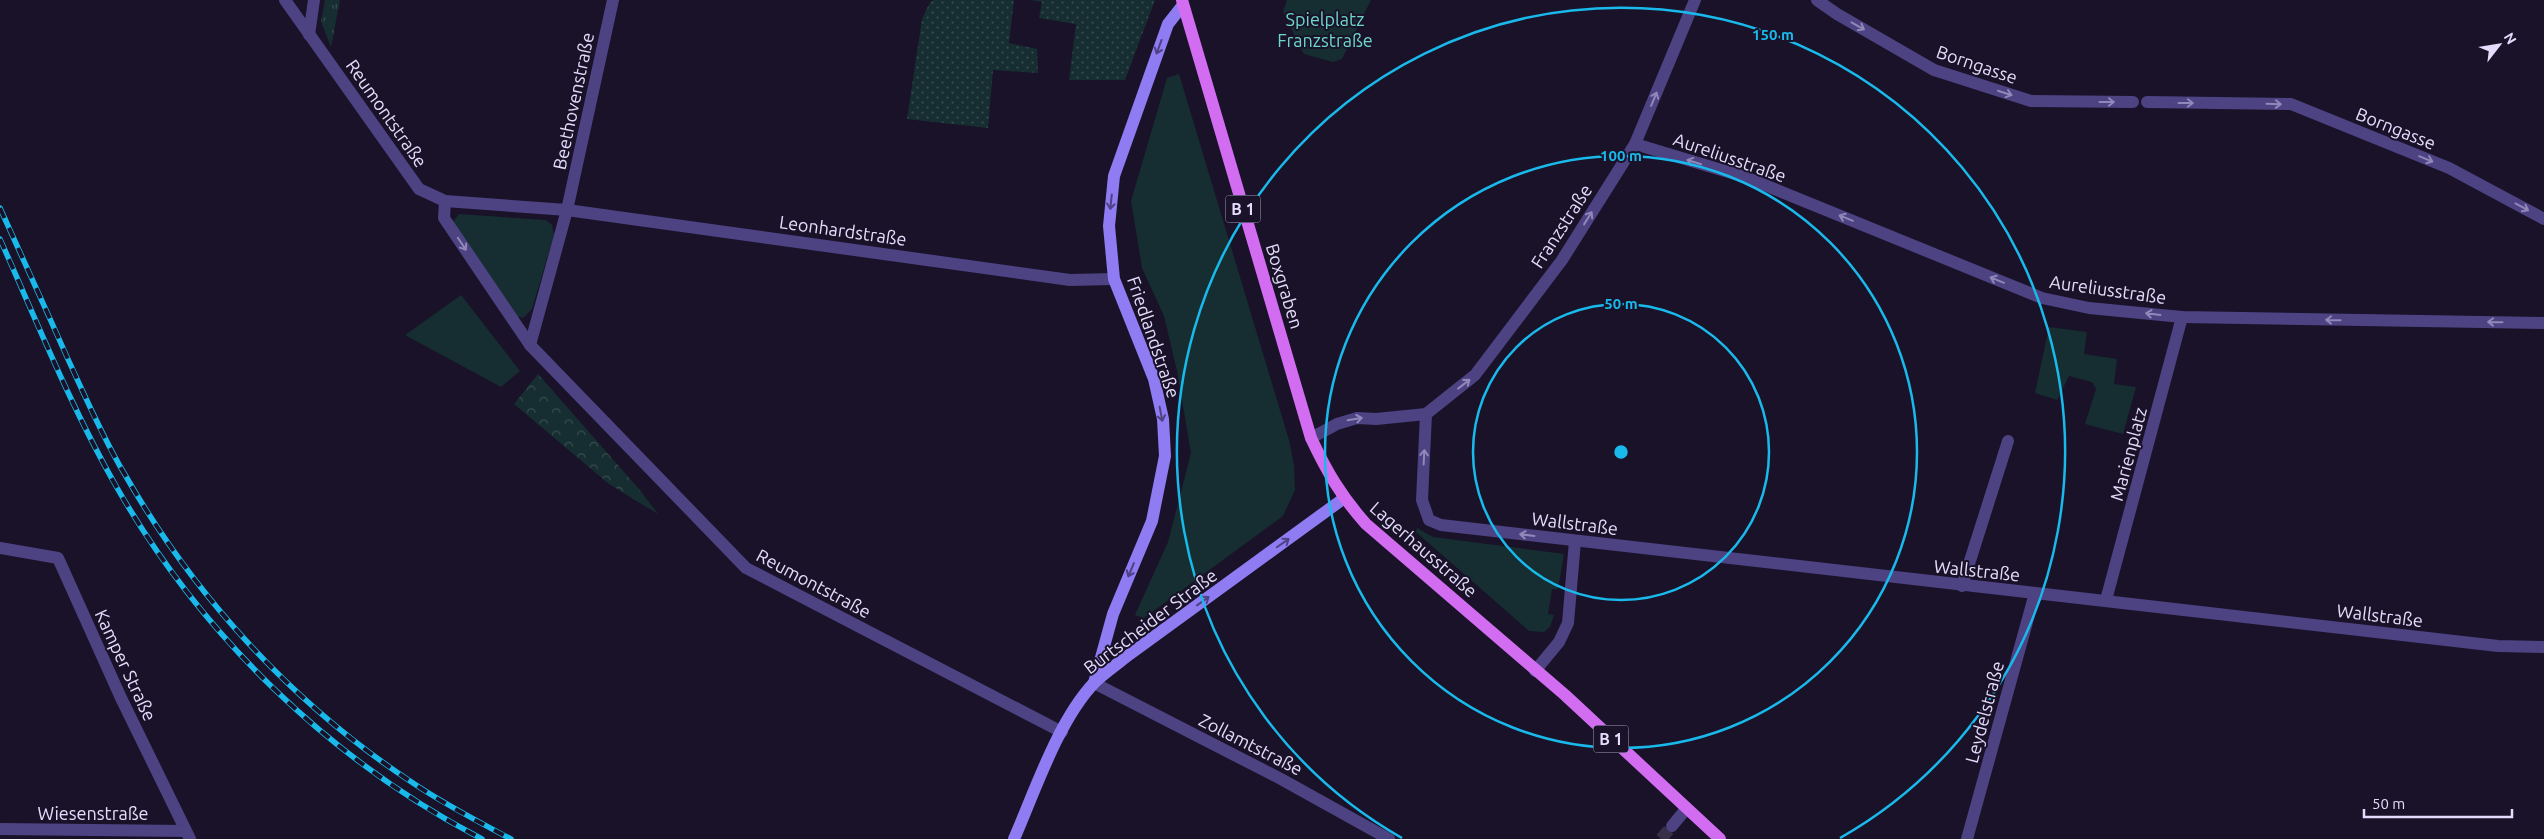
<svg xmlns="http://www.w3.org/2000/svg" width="2544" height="839" viewBox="0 0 2544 839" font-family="Ubuntu,sans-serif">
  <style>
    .grass { fill: url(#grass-tufts) }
    .forest { fill: url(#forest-crowns) }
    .park { fill: #162e31 }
    .garden { fill: url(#garden-dots) }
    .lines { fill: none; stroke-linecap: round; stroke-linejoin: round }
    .street-tunnel { stroke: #373048; stroke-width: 12; stroke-dasharray: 12 6; stroke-linecap: butt }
    .street { stroke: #4d4282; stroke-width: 12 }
    .secondary { stroke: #8f7cf3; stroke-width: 12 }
    .primary { stroke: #d26df2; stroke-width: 12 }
    .rail-casing { stroke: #19baeb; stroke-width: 5.5 }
    .rail { stroke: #191228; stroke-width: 4; stroke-dasharray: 11; stroke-linecap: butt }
    .oneway { stroke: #9187b9 }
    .oneway2 { stroke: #4e4283 }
    .ring { fill: none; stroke: #19baeb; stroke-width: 2.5 }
    .labels { text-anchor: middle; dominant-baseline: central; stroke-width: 4; stroke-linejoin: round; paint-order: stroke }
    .shield { fill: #191228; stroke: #a79fbc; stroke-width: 1 }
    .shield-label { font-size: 16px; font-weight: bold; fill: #e4dcfc }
    .park-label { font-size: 18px; fill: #6dd7ca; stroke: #191228 }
    .street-label { font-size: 18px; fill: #e4dcfc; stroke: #191228 }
    .centre { fill: #19baeb; stroke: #191228; stroke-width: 2.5 }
    .ring-label { font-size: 15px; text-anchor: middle; font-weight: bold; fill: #19baeb; stroke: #191228; stroke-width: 4; stroke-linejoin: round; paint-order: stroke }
  </style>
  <defs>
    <pattern id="grass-tufts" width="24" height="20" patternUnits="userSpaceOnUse" patternTransform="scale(1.25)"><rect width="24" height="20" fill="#162e31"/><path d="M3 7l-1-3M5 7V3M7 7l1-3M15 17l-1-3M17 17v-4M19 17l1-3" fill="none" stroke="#384c50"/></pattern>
    <pattern id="forest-crowns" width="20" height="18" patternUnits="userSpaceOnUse" patternTransform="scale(1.25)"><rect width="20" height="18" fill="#162e31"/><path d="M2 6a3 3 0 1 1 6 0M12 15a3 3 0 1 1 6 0" fill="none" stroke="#384c50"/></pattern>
    <pattern id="garden-dots" width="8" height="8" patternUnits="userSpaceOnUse" patternTransform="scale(1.25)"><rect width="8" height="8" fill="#162e31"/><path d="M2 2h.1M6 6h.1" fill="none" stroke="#384c50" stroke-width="1.8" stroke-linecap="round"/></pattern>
  </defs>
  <rect width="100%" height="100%" fill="#191228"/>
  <path class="grass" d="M325,0h15l-9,47 -10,-25z"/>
  <path class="forest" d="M538,374l101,115 19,25 -49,-30 -95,-80z"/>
  <g class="park">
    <path d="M1287,0h84l-29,59 -9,3 -29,-8 -21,-42z"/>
    <path d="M1179,74l110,366 5,25 1,25 -12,26 -139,102 -9,-3 33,-73 23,-89 -14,-82 -13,-55 -22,-48 -11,-67 36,-123z"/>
    <path d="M459,214l87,6 6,5 2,10 -22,74 -9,9 -9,-3 -62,-92z"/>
    <path d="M461,295l59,76 -19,16 -96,-52z"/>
    <path d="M2049,327l38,5 -3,22 33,5 -3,25 22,3 -13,47 -38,-10 11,-35 -4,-7 -23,-6 -12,24 -22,-7z"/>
    <path d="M1417,528l16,9 131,17 -6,35h-6l-4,25 6,1 -4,12 -6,5 -15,-1 -113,-99z"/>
  </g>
  <g class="garden">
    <path d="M934,0h80l-5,43 28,6 1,24 -45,-3 -5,58 -81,-9 15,-100 8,-17z"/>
    <path d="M1031,0h124l-30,80h-56l7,-56 -37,-6 3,-16z"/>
  </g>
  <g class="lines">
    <path class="street-tunnel" d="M1661,839l11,-13"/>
    <g class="street">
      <path d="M285,0l134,189 26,12 122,9 503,70 44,-1"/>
      <path d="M1817,0l20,14 97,56 97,31 102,1"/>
      <path d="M309,35l5,-35"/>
      <path d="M2147,102l144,2 158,64 95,51"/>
      <path d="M1635,144l110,33 297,121 47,10 93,9 362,6"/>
      <path d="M445,201l-1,17 86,127 216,223 316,164"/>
      <path d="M530,345l37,-135 46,-210"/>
      <path d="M1426,414l-4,86 7,20 12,5 1057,121 46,1"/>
      <path d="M1311,438l26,-14 20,-6 19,1 50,-5 49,-39 87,-115 73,-116 60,-144"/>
      <path d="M0,548l58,10 63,140 69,141"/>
      <path d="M1962,586l46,-145"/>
      <path d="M2106,600l76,-283"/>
      <path d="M1535,671l24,-29 9,-19 7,-82"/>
      <path d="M1094,683l187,96 108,60"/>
      <path d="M1672,826l14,-17"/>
      <path d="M0,829l185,2"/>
      <path d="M1967,839l68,-246"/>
    </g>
    <g class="secondary">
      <path d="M1094,683l19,-69 39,-93 13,-65 -2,-37 -9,-40 -40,-100 -5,-53 5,-50 54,-152 15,-19"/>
      <path d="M1014,839c21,-48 44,-118 80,-156 9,-9 22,-18 32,-26l217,-158"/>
    </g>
    <path class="primary" d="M1182,0l129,438c16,34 30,58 55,86l199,171 155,144"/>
    <g class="rail-casing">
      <g id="rail">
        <path d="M0,208c22,49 45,99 67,149 18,39 35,79 57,116 70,123 168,230 286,308 32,22 67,40 101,58"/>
        <path d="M0,239c37,83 71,168 116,247 85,149 214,274 366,353"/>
      </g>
    </g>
    <use href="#rail" class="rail"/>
  </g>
  <defs><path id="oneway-shaft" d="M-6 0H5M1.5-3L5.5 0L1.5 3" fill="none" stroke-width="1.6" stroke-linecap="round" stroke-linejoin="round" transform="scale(1.25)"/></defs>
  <g class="oneway">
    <use href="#oneway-shaft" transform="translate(1858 26) rotate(29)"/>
    <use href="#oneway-shaft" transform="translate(2005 93) rotate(18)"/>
    <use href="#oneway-shaft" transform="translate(1654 99) rotate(-67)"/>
    <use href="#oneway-shaft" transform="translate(2107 102)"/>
    <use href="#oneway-shaft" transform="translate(2186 103)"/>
    <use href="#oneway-shaft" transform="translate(2274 104) rotate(2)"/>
    <use href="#oneway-shaft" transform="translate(2426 159) rotate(22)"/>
    <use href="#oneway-shaft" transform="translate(1694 162) rotate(-163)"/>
    <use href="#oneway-shaft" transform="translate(2522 207) rotate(28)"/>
    <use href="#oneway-shaft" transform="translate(1588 218) rotate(-58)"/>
    <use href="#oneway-shaft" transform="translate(1846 218) rotate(-158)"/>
    <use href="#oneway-shaft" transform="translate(462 244) rotate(56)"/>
    <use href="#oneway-shaft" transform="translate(1997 280) rotate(-158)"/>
    <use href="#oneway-shaft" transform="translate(2153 314) rotate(-173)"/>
    <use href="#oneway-shaft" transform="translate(2333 320) rotate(-179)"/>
    <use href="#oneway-shaft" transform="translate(2495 322) rotate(-179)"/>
    <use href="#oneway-shaft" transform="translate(1464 384) rotate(-38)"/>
    <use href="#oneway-shaft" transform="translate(1355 419) rotate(-9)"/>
    <use href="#oneway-shaft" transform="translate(1424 457) rotate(-87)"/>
    <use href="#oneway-shaft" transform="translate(1527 535) rotate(-173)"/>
  </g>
  <g class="oneway2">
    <use href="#oneway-shaft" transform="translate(1159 47) rotate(110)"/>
    <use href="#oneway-shaft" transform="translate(1111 202) rotate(96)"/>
    <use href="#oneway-shaft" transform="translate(1161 414) rotate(79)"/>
    <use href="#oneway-shaft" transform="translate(1283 543) rotate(-35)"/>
    <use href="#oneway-shaft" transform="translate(1131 570) rotate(113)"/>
    <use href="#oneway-shaft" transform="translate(1203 601) rotate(-36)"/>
  </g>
  <g class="ring">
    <circle cx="1621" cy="452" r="148"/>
    <circle cx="1621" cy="452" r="296"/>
    <path d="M1402 838A444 444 0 1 1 1840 838"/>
  </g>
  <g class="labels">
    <g class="shield">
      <rect x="1225.5" y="195.5" width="35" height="27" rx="4"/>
      <rect x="1593.5" y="725.5" width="35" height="27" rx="4"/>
    </g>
    <g class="shield-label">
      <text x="1243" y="209">B 1</text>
      <text x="1611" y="739">B 1</text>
    </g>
    <g class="park-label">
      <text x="1325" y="19">Spielplatz<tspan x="1325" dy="21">Franzstraße</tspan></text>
    </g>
    <g class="street-label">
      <text transform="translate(1977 64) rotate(19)">Borngasse</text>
      <text transform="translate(573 101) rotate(-78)">Beethovenstraße</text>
      <text transform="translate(387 113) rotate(55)">Reumontstraße</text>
      <text transform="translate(2396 128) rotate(22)">Borngasse</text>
      <text transform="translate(1730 157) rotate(19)">Aureliusstraße</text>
      <text transform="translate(1561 226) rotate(-57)">Franzstraße</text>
      <text transform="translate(843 230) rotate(8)">Leonhardstraße</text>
      <text transform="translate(1285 286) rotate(73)">Boxgraben</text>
      <text transform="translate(2108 289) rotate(8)">Aureliusstraße</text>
      <text transform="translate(1154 337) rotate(71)">Friedlandstraße</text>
      <text transform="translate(2128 454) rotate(-75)">Marienplatz</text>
      <text transform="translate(1575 523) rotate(7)">Wallstraße</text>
      <text transform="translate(1424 549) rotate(41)">Lagerhausstraße</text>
      <text transform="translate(1977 570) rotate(6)">Wallstraße</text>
      <text transform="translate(814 583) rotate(28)">Reumontstraße</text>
      <text transform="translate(2380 615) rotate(7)">Wallstraße</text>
      <text transform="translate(1150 621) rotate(-37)">Burtscheider Straße</text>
      <text transform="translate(126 665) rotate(65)">Kamper Straße</text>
      <text transform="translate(1984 712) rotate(-75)">Leydelstraße</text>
      <text transform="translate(1251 744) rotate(27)">Zollamtstraße</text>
      <text x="93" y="813">Wiesenstraße</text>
    </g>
  </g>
  <circle cx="1621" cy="452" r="8" class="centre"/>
  <g class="ring-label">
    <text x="1773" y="40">150 m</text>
    <text x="1621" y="161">100 m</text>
    <text x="1621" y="309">50 m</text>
  </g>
  <g transform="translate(2499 45) rotate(59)" stroke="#191228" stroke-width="4" paint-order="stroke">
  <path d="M0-4L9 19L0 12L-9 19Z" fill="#e4dcfc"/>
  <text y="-8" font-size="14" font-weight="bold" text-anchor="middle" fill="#e4dcfc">N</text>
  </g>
  <path d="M2364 809v8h148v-8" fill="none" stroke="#e4dcfc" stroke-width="2.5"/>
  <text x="2372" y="809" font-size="15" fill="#e4dcfc" stroke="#191228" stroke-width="4" paint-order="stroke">50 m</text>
</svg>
